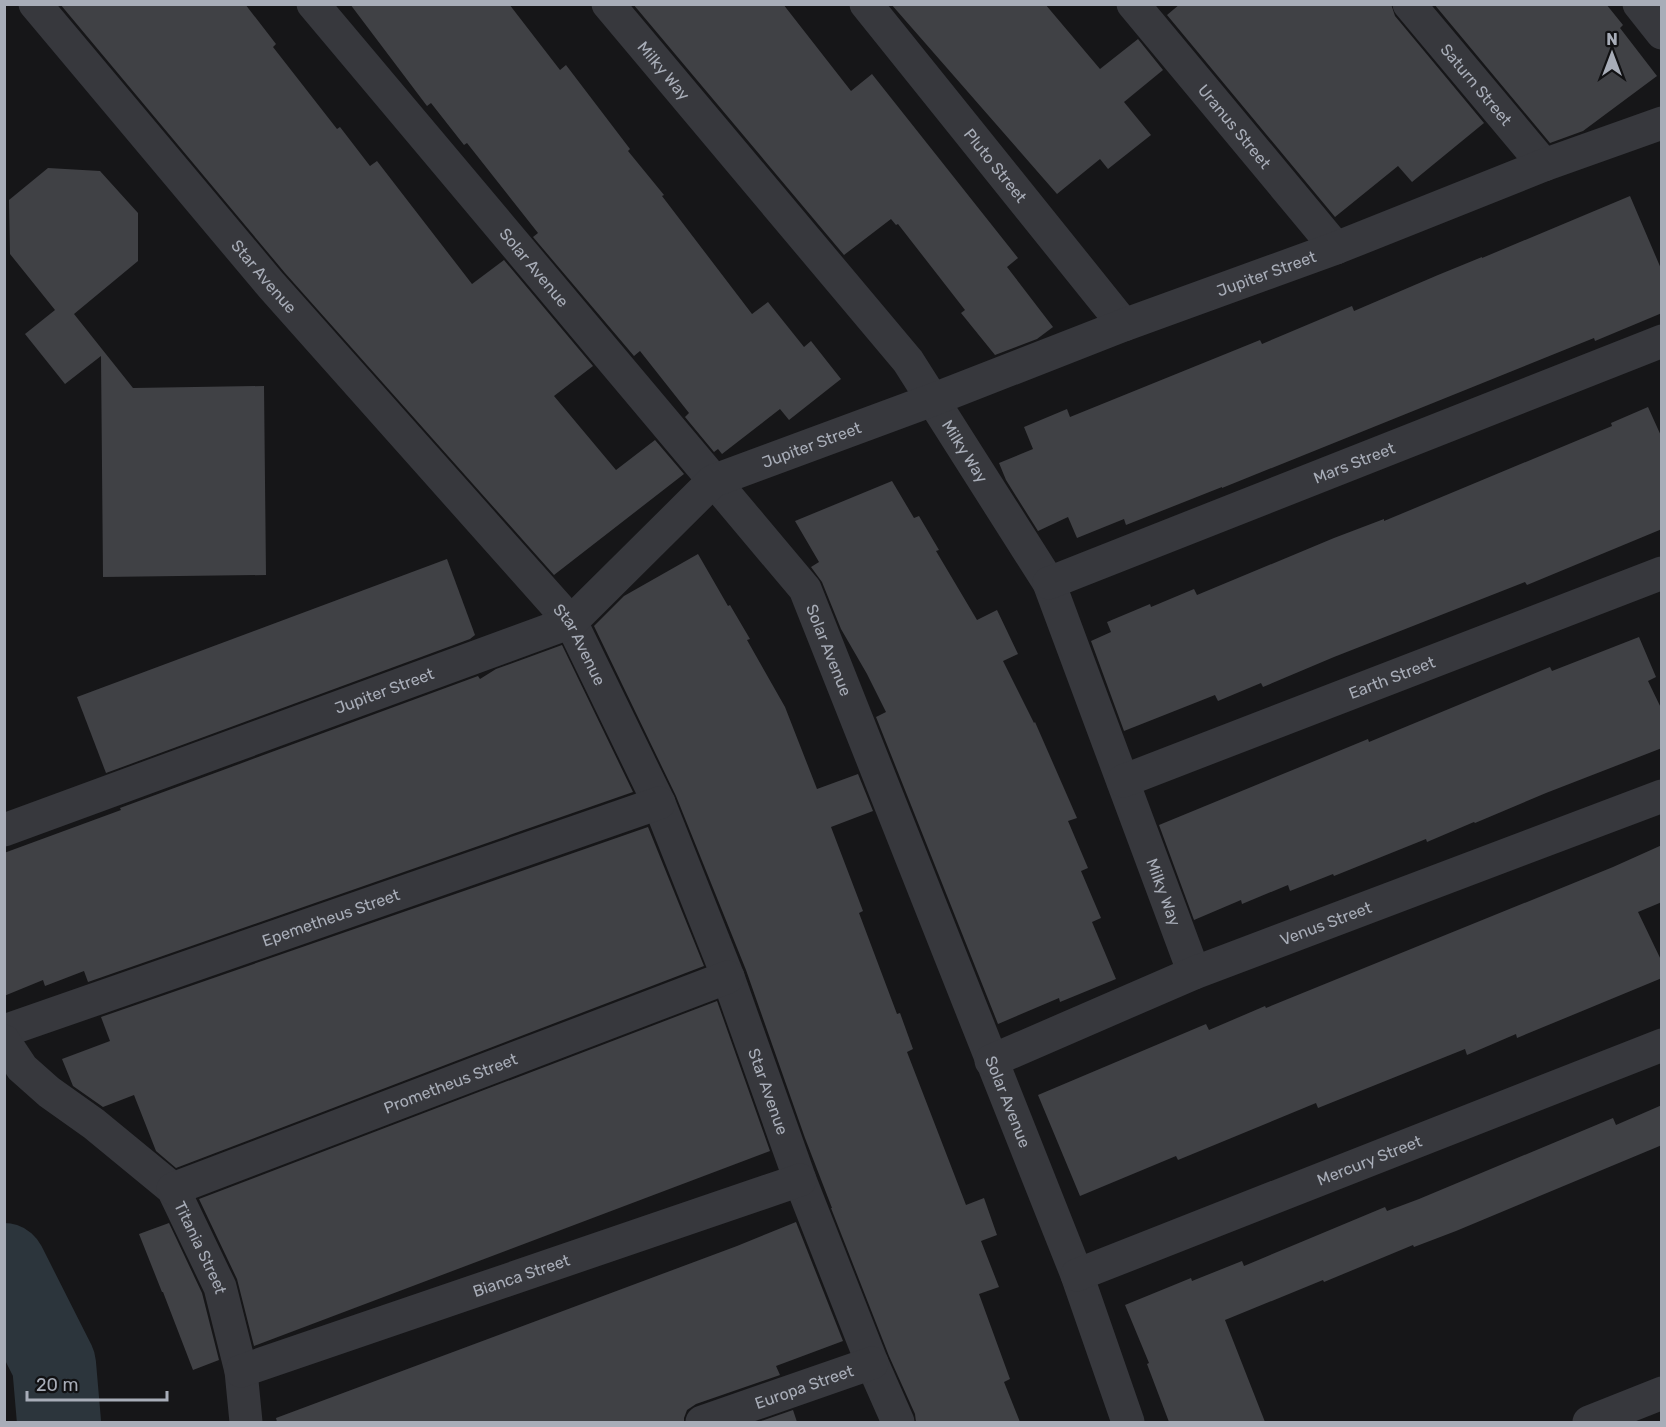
<svg xmlns="http://www.w3.org/2000/svg" width="1666" height="1427" viewBox="0 0 1666 1427" font-family="Rubik,sans-serif">
  <style>
    .lines { fill: none; stroke-linecap: round; stroke-linejoin: round }
    .river { stroke: #2c353c; stroke-width: 84 }
    .building { fill: #404145 }
    .minor { stroke: #37383d; stroke-width: 33 }
    .labels { text-anchor: middle; dominant-baseline: central; stroke-width: 4.5; stroke-linejoin: round; paint-order: stroke }
    .street-label { font-size: 16px; fill: #a8adb8; stroke: #111113 }
  </style>
  <rect width="100%" height="100%" fill="#161618"/>
  <g class="lines">
    <path class="river" d="M4,1265l50,99 5,58"/>
  </g>
  <g class="building">
    <path d="M60,4h185l31,40 -3,3 64,82 3,-2 30,39 7,-5 95,123 32,-24 89,106 -39,30 62,74 39,-30 29,34 -130,101 -269,-302z"/>
    <path d="M350,4h159l51,66 6,-5 64,84 -2,2 36,44 -2,1 90,118 16,-12 36,45 7,-6 30,38 -52,41 -9,-11 -58,45 -4,-5 -4,3 -29,-35 4,-4 -49,-62 -6,5 -101,-119 5,-4 -71,-90 -3,2 -33,-42 -4,3z"/>
    <path d="M633,4h150l68,87 21,-17 146,184 -11,9 46,60 -16,12 -42,16 -34,-42 4,-3 -67,-86 -2,1 -5,-6 -47,36z"/>
    <path d="M891,4h154l55,65 38,-30 25,31 -39,32 27,33 -43,34 -8,-10 -43,35z"/>
    <path d="M1180,4h211l4,12 89,107 -72,59 -14,-16 -63,51 -168,-202z"/>
    <path d="M1434,4h172l17,21 -3,3 37,48 -74,55 -33,12z"/>
    <path d="M48,168l52,3 38,42v48l-64,53 59,74 131,-2 2,189 -163,2 -2,-221 -36,28 -40,-50 30,-24 -45,-56 -1,-54z"/>
    <path d="M1630,196l32,75v42l-67,28 -1,-3 -372,150v-1l-96,38 -2,-6 -47,19 -9,-21 -30,14 -32,-51 -7,-17 34,-14 -9,-22 43,-18 3,8 190,-77 2,4 90,-38 2,5 84,-36 44,-18v1z"/>
    <path d="M1648,407l14,31v91l-135,56 -2,-3 -191,75 -71,30 -2,-4 -43,18 -3,-6 -91,36 -33,-90 20,-9 -4,-10 43,-18 1,3 43,-18 3,6 137,-57 50,-19v2l228,-95 -1,-3z"/>
    <path d="M892,481l22,37 5,-2 20,34 -3,1 41,69 20,-10 21,44 -15,7 31,62 1,-1 42,96 -9,3 20,47 -7,3 20,47 -9,4 24,57 -56,23 -1,-4 -61,26 -122,-307 10,-5 -19,-38 -26,-45 -19,-47 -11,-15 8,-5 -24,-41z"/>
    <path d="M698,554l30,52 2,-1 20,34 -3,1 38,67 32,82 41,-15 15,37 -42,16 32,84 -4,2 38,101 3,-1 13,36 -6,3 59,153 18,-7 13,37 -16,6 18,46 -20,7 31,85 -6,3 16,40h-104l-1,-8 -26,-58 -58,-148h1l-27,-70 -59,-168 -70,-174 -82,-170 30,-30z"/>
    <path d="M447,559l28,76 -5,4 -364,134 -29,-76z"/>
    <path d="M1639,637l17,40 -8,4 14,29v38l-116,45 -71,30 -1,-1 -47,20 -1,-3 -92,37 -1,-2 -43,17 -2,-6 -46,19 -1,-4 -47,20 -35,-95 209,-86 1,3 181,-75 2,4z"/>
    <path d="M562,645l71,147 -545,190 -4,-11 -39,15 -2,-6 -39,16v-143l117,-43 -1,-2 358,-132 2,3 16,-10z"/>
    <path d="M648,827l56,139 -528,202 -20,-17 -22,-56 -31,12 -30,-21 -11,-27 48,-18 -9,-24z"/>
    <path d="M1662,845v57l-24,10 24,50v16l-145,60 -1,-4 -49,21 -2,-6 -147,59 -2,-5 -138,57 -2,-4 -96,40 -42,-101 168,-71 3,6 56,-24 1,2 347,-141z"/>
    <path d="M717,1001l53,150 -516,195 -17,-67 -38,-80z"/>
    <path d="M1662,1105v40l-206,86 -42,16 -1,-2 -89,37 -1,-2 -98,40 40,102h-96l-22,-58 2,-1 -24,-58 66,-27 1,3 50,-20 2,5 141,-59 2,4 32,-12 194,-81 3,7z"/>
    <path d="M796,1222l47,119 -67,25 4,9 -84,29 -9,6 -3,8v4h-407l-1,-4 461,-172z"/>
    <path d="M169,1223l33,70 17,67 -26,10 -30,-78h-1l-23,-58z"/>
    <path d="M793,1410l4,12h-39z"/>
  </g>
  <g class="lines">
    <g class="minor">
      <path id="s1" d="M35,4l236,281 300,337 88,181 69,174 72,203 72,183 26,59"/>
      <path id="s2" d="M313,4l492,585 272,686 51,147"/>
      <path id="s3" d="M608,4l300,357 141,222 145,390"/>
      <path id="s4" d="M866,4l258,321"/>
      <path id="s5" d="M1133,4l203,244"/>
      <path id="s6" d="M1409,4l135,161"/>
      <path d="M1639,4l23,29"/>
      <path id="s7" d="M1049,583l613,-242"/>
      <path id="s8" d="M1123,781l539,-208"/>
      <path id="s9" d="M4,830l567,-208 142,-141 219,-81 192,-75 212,-77 208,-83 118,-42"/>
      <path id="s10" d="M4,1031l655,-228"/>
      <path id="s11" d="M4,1041l18,27 27,24 45,32 79,65 47,98 21,84 5,51"/>
      <path id="s12" d="M991,1061l203,-88 468,-177"/>
      <path id="s13" d="M173,1189l555,-212"/>
      <path id="s14" d="M1077,1275l585,-230"/>
      <path id="s15" d="M241,1371l559,-191"/>
      <path id="s16" d="M702,1422l170,-59"/>
      <path d="M1589,1422l73,-29"/>
    </g>
  </g>
  <g class="labels">
    <g class="street-label">
      <text stroke="none"><textPath href="#s3" startOffset="87">Milky Way</textPath></text>
      <text stroke="none"><textPath href="#s6" startOffset="105">Saturn Street</textPath></text>
      <text stroke="none"><textPath href="#s5" startOffset="159">Uranus Street</textPath></text>
      <text stroke="none"><textPath href="#s4" startOffset="207">Pluto Street</textPath></text>
      <text stroke="none"><textPath href="#s2" startOffset="344">Solar Avenue</textPath></text>
      <text stroke="none"><textPath href="#s9" startOffset="1395">Jupiter Street</textPath></text>
      <text stroke="none"><textPath href="#s1" startOffset="356">Star Avenue</textPath></text>
      <text stroke="none"><textPath href="#s9" startOffset="909">Jupiter Street</textPath></text>
      <text stroke="none"><textPath href="#s3" startOffset="573">Milky Way</textPath></text>
      <text stroke="none"><textPath href="#s7" startOffset="328">Mars Street</textPath></text>
      <text stroke="none"><textPath href="#s1" startOffset="842">Star Avenue</textPath></text>
      <text stroke="none"><textPath href="#s2" startOffset="830">Solar Avenue</textPath></text>
      <text stroke="none"><textPath href="#s8" startOffset="288">Earth Street</textPath></text>
      <text stroke="none"><textPath href="#s9" startOffset="405">Jupiter Street</textPath></text>
      <text stroke="none"><textPath href="#s3" startOffset="1059">Milky Way</textPath></text>
      <text stroke="none"><textPath href="#s10" startOffset="346">Epemetheus Street</textPath></text>
      <text stroke="none"><textPath href="#s12" startOffset="362">Venus Street</textPath></text>
      <text stroke="none"><textPath href="#s13" startOffset="297">Prometheus Street</textPath></text>
      <text stroke="none"><textPath href="#s1" startOffset="1328">Star Avenue</textPath></text>
      <text stroke="none"><textPath href="#s2" startOffset="1316">Solar Avenue</textPath></text>
      <text stroke="none"><textPath href="#s14" startOffset="314">Mercury Street</textPath></text>
      <text stroke="none"><textPath href="#s11" startOffset="291">Titania Street</textPath></text>
      <text stroke="none"><textPath href="#s15" startOffset="296">Bianca Street</textPath></text>
      <text stroke="none"><textPath href="#s16" startOffset="108">Europa Street</textPath></text>
    </g>
  </g>
  <rect width="1666" height="1427" fill="none" stroke="#a8adb8" stroke-width="12"/>
  <g transform="translate(1612 54)" stroke="#111113" stroke-width="4.5" paint-order="stroke">
  <path d="M0-4.5L10 22L0 15L-10 22Z" fill="#a8adb8"/>
  <text y="-9" font-size="16" font-weight="bold" text-anchor="middle" fill="#a8adb8">N</text>
  </g>
  <path d="M27 1391v9h140v-9" fill="none" stroke="#a8adb8" stroke-width="3"/>
  <text x="36" y="1391" font-size="18" fill="#a8adb8" stroke="#111113" stroke-width="4.5" paint-order="stroke">20 m</text>
</svg>
